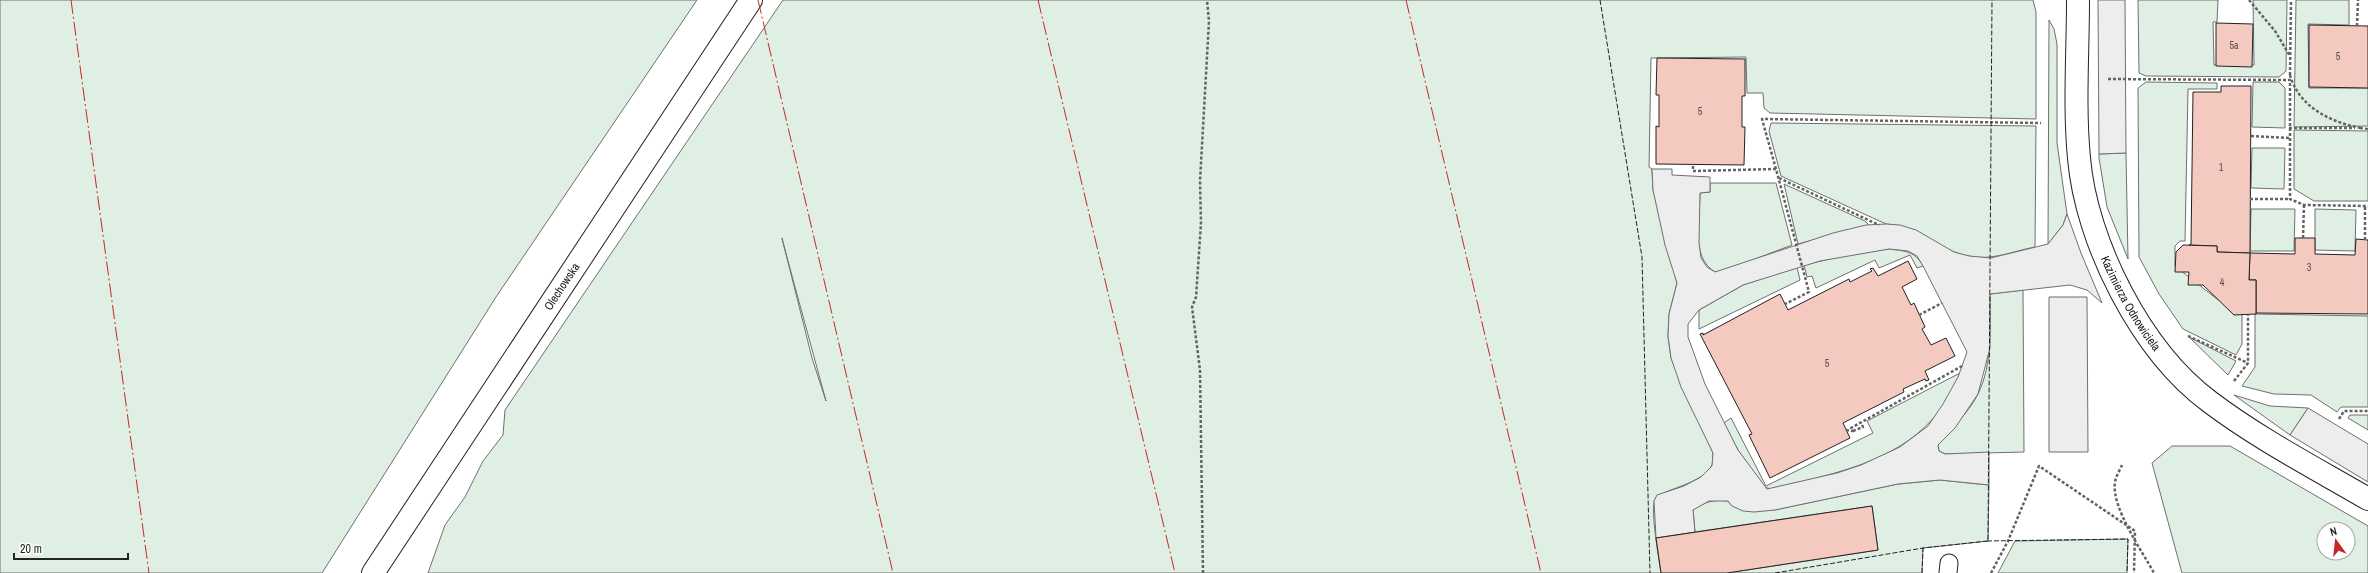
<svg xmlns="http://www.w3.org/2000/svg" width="2368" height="573" viewBox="0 0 2368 573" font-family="'Archivo Narrow',sans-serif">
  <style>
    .green { fill: #e0efe3; stroke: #6f6f6f; fill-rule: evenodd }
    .parking { fill: #ededed; stroke: #6f6f6f; fill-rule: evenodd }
    .building { fill: #f3c9c0; stroke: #222 }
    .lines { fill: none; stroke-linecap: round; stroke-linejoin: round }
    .lane-casing { stroke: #222; stroke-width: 19 }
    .street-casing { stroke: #222; stroke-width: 24 }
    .secondary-casing { stroke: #222; stroke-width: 24 }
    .path { stroke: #646464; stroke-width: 2.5; stroke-dasharray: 3 2; stroke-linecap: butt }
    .lane { stroke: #fff; stroke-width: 17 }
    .street { stroke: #fff; stroke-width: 22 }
    .secondary { stroke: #fff; stroke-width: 22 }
    .fence { stroke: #222; stroke-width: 1; stroke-dasharray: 5 2; stroke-linecap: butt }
    .power { stroke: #c62828; stroke-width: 1; stroke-dasharray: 14 3 2 3; stroke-linecap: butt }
    .labels { text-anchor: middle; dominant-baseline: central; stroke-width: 3; stroke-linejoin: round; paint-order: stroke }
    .number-label { font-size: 10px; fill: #564c4a }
    .street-label { font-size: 12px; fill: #222; stroke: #fff }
  </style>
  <rect width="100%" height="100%" fill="#fff"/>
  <g class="green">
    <path d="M0,0h697l-201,297 -174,276h-322z"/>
    <path d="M783,0h1250l3,12v107l-266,-6 -6,-5 -1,-15h-16l-1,-36 -95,1 -2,109 3,2 1,21 24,93 -8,31 -1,22 3,22 42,95c0,3 0,9 -1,12 -8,19 -53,25 -57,34 -5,11 4,60 6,74h-1233l17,-48 20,-28 18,-36 20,-26 2,-25zM782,238v1l44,162 -14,-43z"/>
    <path d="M2138,0h80l-1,22h-4l1,43h40l-1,-65h34l-1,71 -7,6 -133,-1 -7,-3z"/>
    <path d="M2296,0h53v25l-41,-1 1,64h59v38l-74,1z"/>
    <path d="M2049,20l5,9 3,15v99l10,71 -4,11 -15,19z"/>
    <path d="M2146,82l71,1v6h-29l-3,152h-5l-5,5v20l42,33 25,15v30l-6,11 -53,-26 -24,-35 -20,-37 -1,-169z"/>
    <path d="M2253,82h26l6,6v40l-33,-1z"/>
    <path d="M1771,123l265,3 -1,121c-21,4 -44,14 -66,9 -30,-5 -52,-30 -83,-32l-105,-48 -12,-45z"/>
    <path d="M2294,130l74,1v70h-54l-20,-12z"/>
    <path d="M2252,148h33l-1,41 -33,-1z"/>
    <path d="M2126,153l2,106 -21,-52 -8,-49v-4z"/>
    <path d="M1710,183h66l16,62 -66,25 -11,2c-25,-15 -15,-54 -15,-79l10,-1z"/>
    <path d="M1784,184l81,37 4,4 -71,19z"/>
    <path d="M2251,209h44l-1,42h-44z"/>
    <path d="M2315,209l41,1 -1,41 -40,-1z"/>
    <path d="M1889,249c16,2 26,2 34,17l-6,2 -7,-13 -31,13 -4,-8 -59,28 -4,-12 -5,1 -3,-12 47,-11z"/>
    <path d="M1797,267l3,13 -101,49v-19l44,-25z"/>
    <path d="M2023,290l1,162 -79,2 -6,-3 -1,-6c13,-17 30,-31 40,-51 15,-31 12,-67 12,-100z"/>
    <path d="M2255,314l113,2v91h-27l-4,5 -26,-17 -37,-1 -32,-8 13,-19z"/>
    <path d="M2189,337l47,24 -8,14z"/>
    <path d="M1960,373c-32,84 -111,97 -189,116l-7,-2 -26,-37 -14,-26 1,-2 6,-4 35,68 107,-53 -6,-12z"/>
    <path d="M2234,395l36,11 38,2 -18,27z"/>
    <path d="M2350,415h18v15l-20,-12z"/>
    <path d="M2172,446h58l138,80v47h-186l-30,-110zM2324,529h24v24h-24z"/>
    <path d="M1940,480l49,5 -1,56 -65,7 -1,25h-195l151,-23 -6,-44 -177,26 -2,-22c11,-8 21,-11 35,-9l4,5 42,4 124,-26z"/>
    <path d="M2128,539l-1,34h-129l17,-32z"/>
  </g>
  <g class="parking">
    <path d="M2098,0h27l1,153 -27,1z"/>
    <path d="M1652,169h20v6l38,2v15l-10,1 -1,50 2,15 6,9 8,5 118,-39 33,-8 20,-1 14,1 16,5 38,22 15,4 22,2 57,-14 15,-19 4,-11 14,39 21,50 -15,-13 -17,-5 -80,9v54l-12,46 -23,34 -17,17 1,6 6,3 44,-2v33l-49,-5 -42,4 -123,26 -21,2 -11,-1 -11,-5 -4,-5h-19l-16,9 2,22 -39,6 -2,-37 3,-6 27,-9 17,-9 11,-11 1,-13 -32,-66 -10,-29 -3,-22 1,-22 8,-31 -12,-38 -12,-55zM1889,249l19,2 9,5 6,10 44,86 -9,25 -15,27 -15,22 -28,21 -39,18 -24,8 -70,16 -29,-39 -33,-66 -17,-47v-13l11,-14 44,-25 77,-24z"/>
    <path d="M2049,297h38l1,155h-39z"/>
    <path d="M2308,408l60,36v38l-78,-47z"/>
  </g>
  <g class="building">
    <path d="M2216,23l37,1 -1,43 -36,-1z"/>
    <path d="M2309,25l59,1v62l-59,-1z"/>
    <path d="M1657,58l88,1v37h-3v31h3l-1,38 -88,-1v-38l3,1v-32h-3z"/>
    <path d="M2221,86h30l-1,167 -33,-1v-6l-28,-1 2,-1 2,-152h28z"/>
    <path d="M2295,238h20v16l40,1 1,-16 12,1v74l-112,-1v-33h-7l1,-27 45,1z"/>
    <path d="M2183,245l34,1v6l33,1 -1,27h7v34l-22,1 -31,-30h-15l1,-13h-14l1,-20z"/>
    <path d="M1908,261l9,18 -15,8 9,18 3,-2 11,24 -3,2 9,16 15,-7 9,18 -30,15 4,9 -3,1 -1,-2 -22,10 1,3 -61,31 7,15 -80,40 -21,-43 3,-1 -52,-100 3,-1v2l77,-41 8,16 61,-31 1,3 22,-11 -2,-2 3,-1 5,8z"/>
    <path d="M1872,506l6,44 -151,23h-66l-5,-35z"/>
  </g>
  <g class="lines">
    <g class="lane-casing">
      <path id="lane" d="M1948,573l1,-10"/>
    </g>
    <g class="street-casing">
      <g id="street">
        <path id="s1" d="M2078,0c0,51 -4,107 1,158 7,84 62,193 131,244 49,37 105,66 158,97"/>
      </g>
    </g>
    <g class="secondary-casing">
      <g id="secondary">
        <path id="s2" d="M373,573l378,-573"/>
      </g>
    </g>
    <g class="path">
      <path d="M2249,0l26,31 15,25"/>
      <path d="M2357,26l1,-26"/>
      <path d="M2290,75c9,32 40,47 71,53"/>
      <path d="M2290,75l1,-75"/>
      <path d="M2108,79l182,1v119l14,6 64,1"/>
      <path d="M2289,128h66"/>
      <path d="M2360,128l8,1"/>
      <path d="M2251,136l38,2"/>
      <path d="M1693,166v5l83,-2 33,123 -24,12"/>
      <path d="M1776,169l-14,-50 279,4"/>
      <path d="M1779,178l100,47"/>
      <path d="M2250,199h40"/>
      <path d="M2303,238l1,-33"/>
      <path d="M2365,240v-34"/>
      <path d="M1919,315l23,-12"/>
      <path d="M2188,336l60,27"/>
      <path d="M2234,381l14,-18v-48"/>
      <path d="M2339,419l5,-8h24"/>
      <path d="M1846,430l7,1 -2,-3 111,-62"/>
      <path d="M1853,431l10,-4 -2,-4"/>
      <path d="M2122,465c-2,5 -6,11 -7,17 -4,25 27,69 39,91"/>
      <path d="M1203,573l-3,-203 -8,-63 4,-10 5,-74 -1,-42 9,-160 -2,-21"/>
      <path d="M1991,573l17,-32 31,-75 96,65 -1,42"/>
    </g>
    <use href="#lane" class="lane"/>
    <use href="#street" class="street"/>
    <use href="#secondary" class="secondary"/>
    <g class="fence">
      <path d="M1600,0l42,257 8,316"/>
      <path d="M1987,541l141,-2 -1,34"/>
      <path d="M1775,573l148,-25 65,-7 4,-541"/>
      <path d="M1922,573l1,-25"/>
    </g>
    <g class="power">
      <path d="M71,0l78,573"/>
      <path d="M758,0l135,573"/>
      <path d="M1038,0l137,573"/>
      <path d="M1406,0l135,573"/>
    </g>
  </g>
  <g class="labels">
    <g class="number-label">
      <text x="2234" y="45">5a</text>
      <text x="2338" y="56">5</text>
      <text x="1700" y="111">5</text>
      <text x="2221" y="167">1</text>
      <text x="2309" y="267">3</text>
      <text x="2222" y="282">4</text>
      <text x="1827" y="363">5</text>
    </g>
    <g class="street-label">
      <text stroke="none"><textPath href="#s2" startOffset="343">Olechowska</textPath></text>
      <text stroke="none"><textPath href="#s1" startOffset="314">Kazimierza Odnowiciela</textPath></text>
    </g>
  </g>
  <g transform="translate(2336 541) rotate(345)"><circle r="19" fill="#ffffff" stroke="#a7a7a7"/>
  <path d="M0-3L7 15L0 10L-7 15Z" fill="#c62828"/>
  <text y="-6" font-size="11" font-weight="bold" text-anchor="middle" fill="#222222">N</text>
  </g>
  <path d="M14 553v6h114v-6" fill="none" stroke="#222222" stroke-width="2"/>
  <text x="20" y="553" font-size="12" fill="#222222" stroke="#ffffff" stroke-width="3" paint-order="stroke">20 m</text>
</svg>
